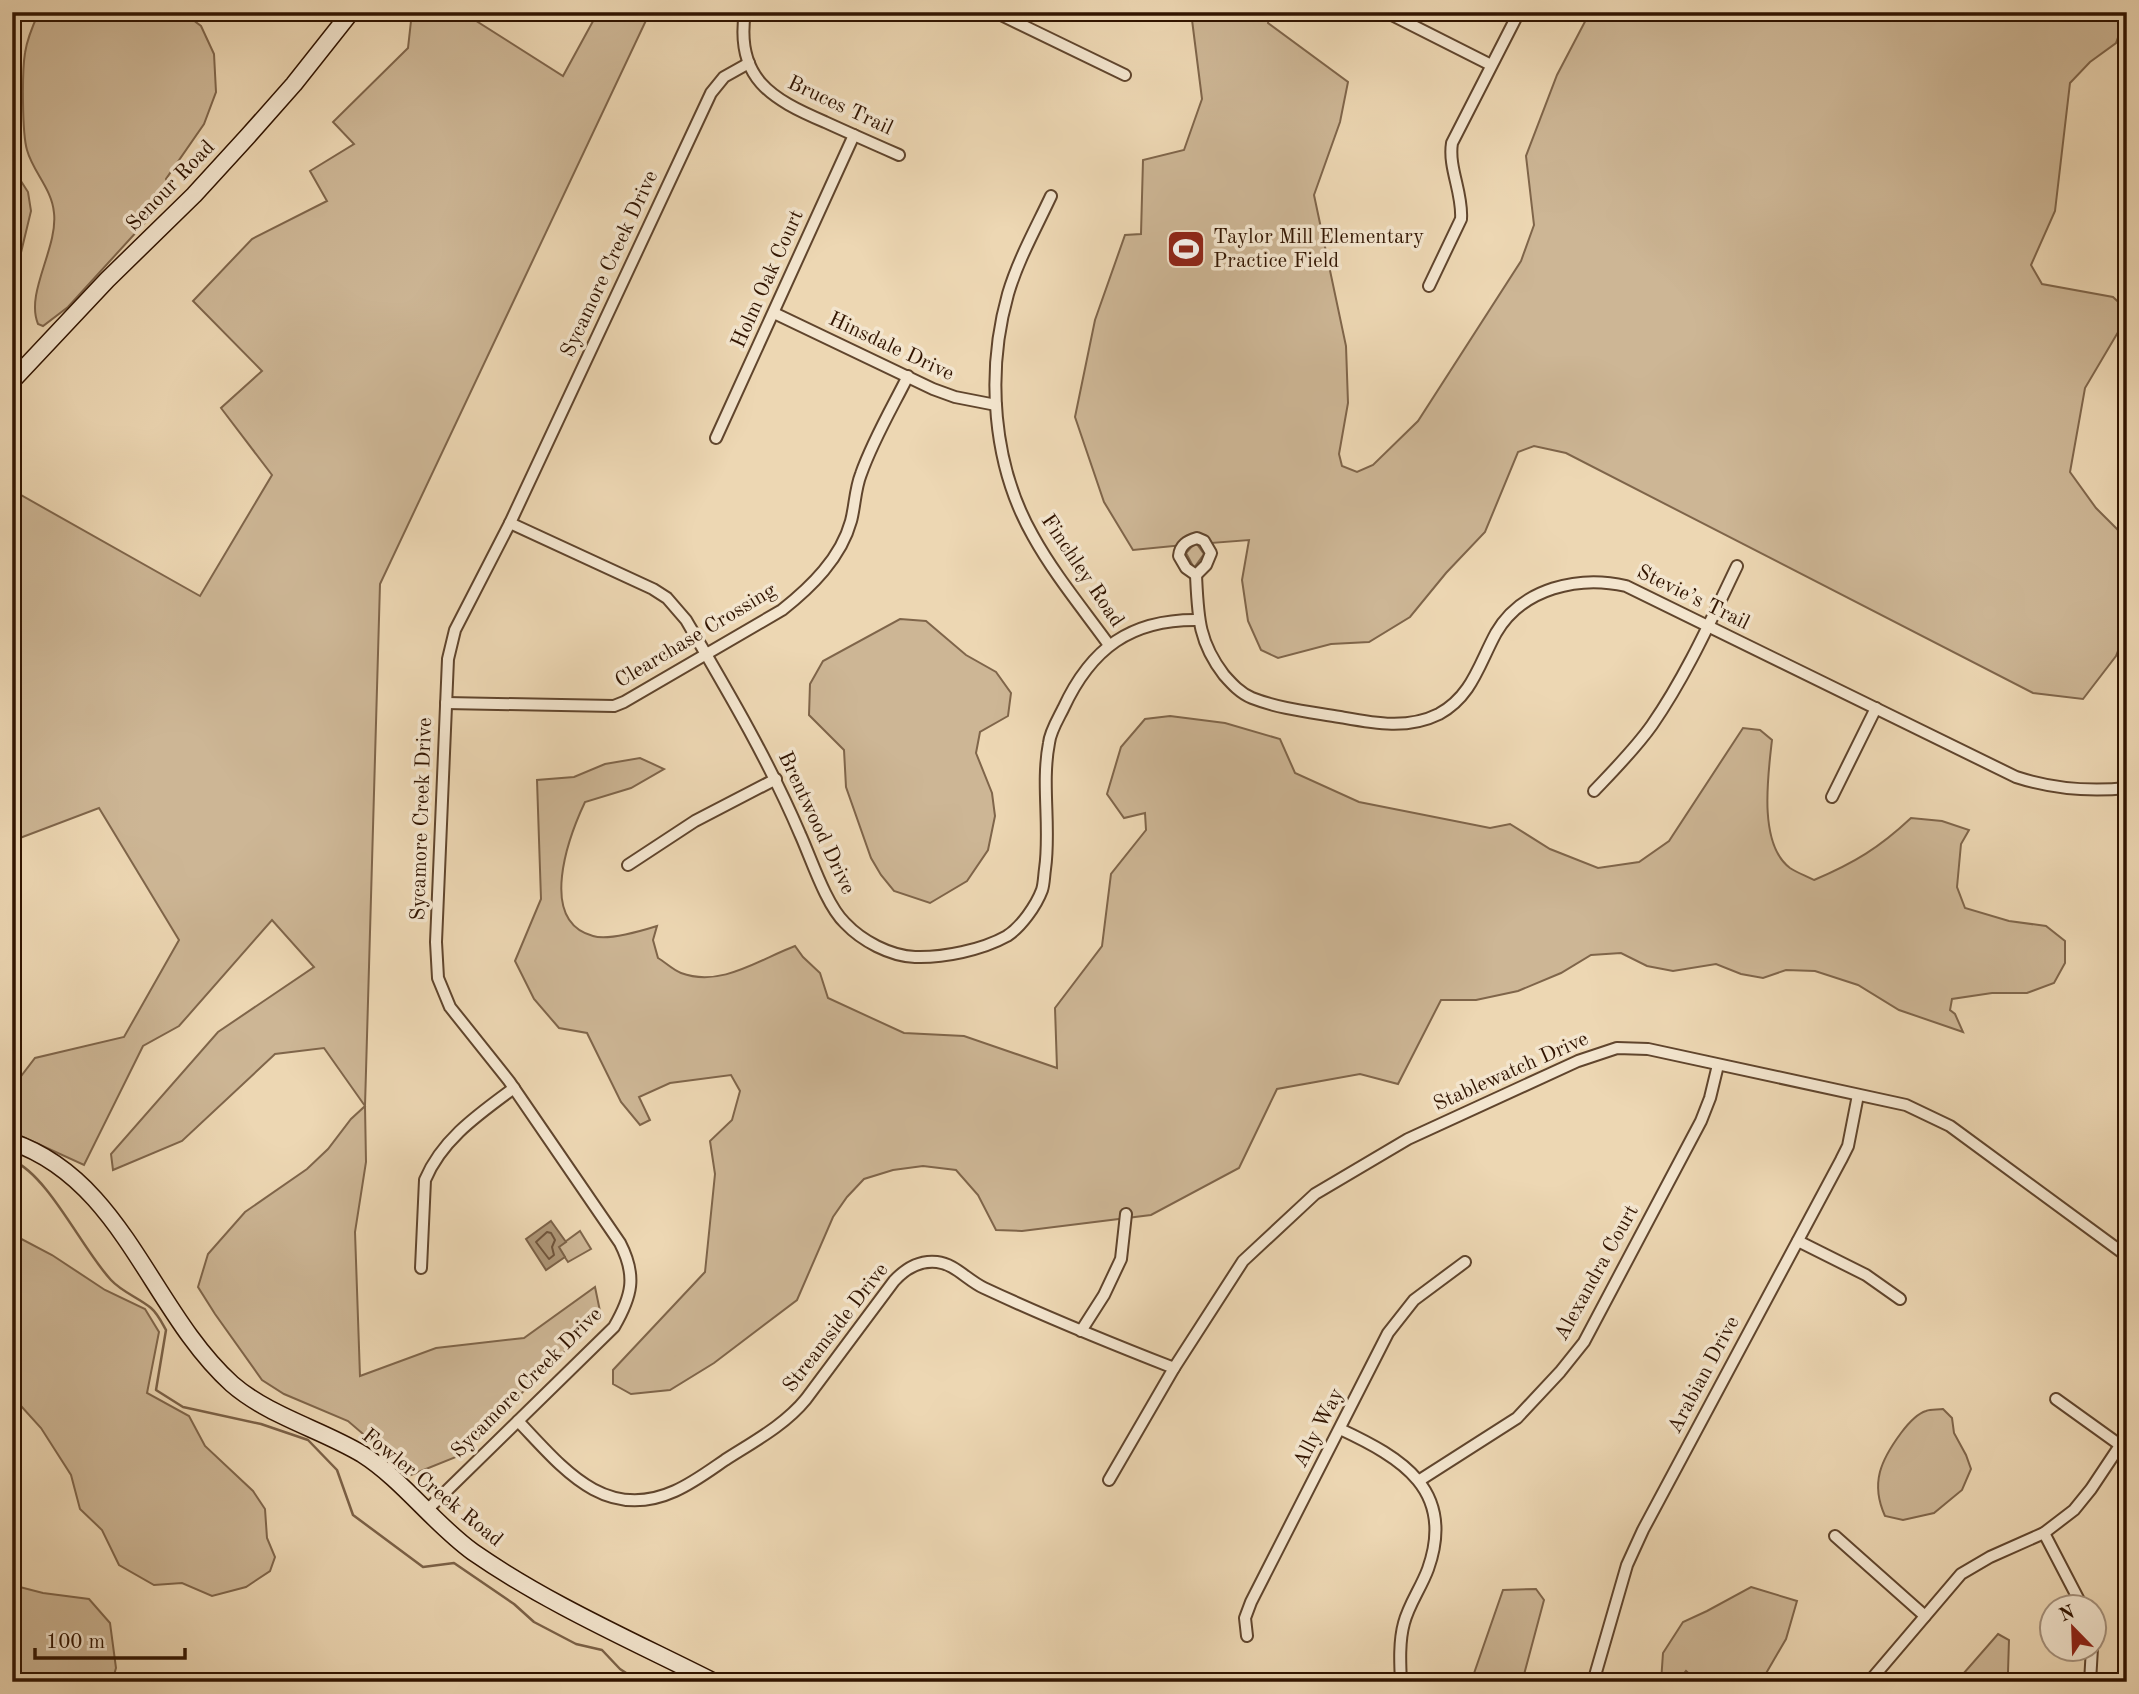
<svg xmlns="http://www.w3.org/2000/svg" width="2139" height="1694" viewBox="0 0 2139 1694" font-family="'Old Standard TT',serif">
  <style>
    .green { fill: #cdb695; stroke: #7f654a; stroke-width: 2 }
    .water { fill: #ad9576; stroke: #7b6147; stroke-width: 2 }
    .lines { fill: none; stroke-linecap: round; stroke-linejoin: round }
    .shore { stroke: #6f543b; stroke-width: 2 }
    .stream { stroke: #7b6147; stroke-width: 2.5 }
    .street-casing { stroke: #60452d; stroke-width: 14 }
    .secondary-casing { stroke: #311400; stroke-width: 19 }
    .street { stroke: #f3e5ce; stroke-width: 10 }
    .secondary { stroke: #f3e5ce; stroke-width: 16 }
    .labels { text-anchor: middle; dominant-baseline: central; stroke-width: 7; stroke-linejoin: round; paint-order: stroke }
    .street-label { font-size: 21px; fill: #311400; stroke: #f3e5ce }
    .poi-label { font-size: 21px; fill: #311400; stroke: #f3e5ce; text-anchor: start }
  </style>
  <rect width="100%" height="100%" fill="#edd7b3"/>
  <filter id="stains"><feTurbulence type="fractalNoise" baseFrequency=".00286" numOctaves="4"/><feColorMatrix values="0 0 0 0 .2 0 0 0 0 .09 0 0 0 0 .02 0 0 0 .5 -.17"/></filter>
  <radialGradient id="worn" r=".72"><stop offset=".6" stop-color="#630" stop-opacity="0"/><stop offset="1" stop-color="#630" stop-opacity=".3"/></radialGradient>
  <g class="green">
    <path d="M39,12h117l6,3 27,2 12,9 13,28 2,38 -12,32 -38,55 5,15 -103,113 -25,19 -5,-2c-13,-31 20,-76 16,-111 -2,-24 -21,-41 -27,-63 -5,-17 -5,-79 -2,-97 2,-14 8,-28 14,-41z"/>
    <path d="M412,12h50l101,64 35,-64h52l-270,572 -15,522 1,56 -11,70 5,144 76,-28 88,-10 71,-51 6,29 -145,141 -45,18 -63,-54 -64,-27 -22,-14 -47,-66 -17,-27 10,-33 37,-42 62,-43 21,-20 23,-30 14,-13 -41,-58 -49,6 -93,87 -69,29 -2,-16 107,-122 96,-65 -42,-47 -93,106 -36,20 -59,119 -72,-33v-44l23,-30 89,-21 55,-97 -80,-132 -87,33v-351l188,106 72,-121 -51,-67 41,-37 -69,-70 59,-62 75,-38 -17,-30 44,-27 -21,-22 75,-74z"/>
    <path d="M1191,12h79l-2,11 80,59 -8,40 -26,73 32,151 2,57 -9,51 3,12 15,6 16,-7 45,-44 103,-160 13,-36 -8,-69 31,-81 33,-63h537l-11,31 -26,19 -20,21 -15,128 -24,54 11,19 71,13 14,13v7l-42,71 -15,84 26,36 31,31v89l-11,28 -33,43 -50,-6 -467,-240 -32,-7 -16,6 -33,80 -39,41 -36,44 -41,25 -38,2 -53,14 -17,-8 -13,-29 -6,-41 7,-40 -52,4 7,10 -10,14 -8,-15 8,-9 -61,6 -29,-48 -29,-85 20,-97 30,-85 16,-1 2,-74 41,-10 18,-51z"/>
    <path d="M12,167l16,25 3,19 -19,79z"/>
    <path d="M900,619l26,2 40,34 30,17 15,21 -3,23 -28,16 -4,21 16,40 3,23 -7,34 -21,31 -37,22 -36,-12 -13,-16 -10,-17 -25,-71 -2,-37 -35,-35 1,-31 13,-23z"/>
    <path d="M1170,716l55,7 55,16 15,34 64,29 131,26 20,-4 40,25 48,19 41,-6 30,-21 74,-113 17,2 12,10c-4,35 -14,104 18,128 7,5 17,8 24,12 40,-17 65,-32 97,-62l31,3 27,9 -8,14 -4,43 8,21 44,13 37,5 19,15v22l-11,20 -27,10h-35l-40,6 -2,11 5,4 8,18 -64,-22 -41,-25 -43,-14 -29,-1 -23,8 -22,-4 -25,-10 -43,7 -26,-5 -26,-13 -30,2 -30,18 -43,18 -42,9h-35l-43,84 -38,-10 -83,15 -38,79 -88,47 -129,16 -26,-1 -18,-35 -22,-25 -33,-4 -30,4 -29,9 -17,18 -14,20 -36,83 -83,63 -44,27 -39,4 -18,-10v-14l92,-98 10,-98 -5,-33 22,-21 8,-29 -9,-16 -61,8 -31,14 11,23 -10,5 -19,-23 -34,-69 -28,-5 -25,-29 -19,-38 26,-62 -4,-119 37,-3 31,-13 35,-6 24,11 -33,19 -46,14c-16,34 -48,119 8,134 15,5 48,-5 64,-10l-4,14 5,18c7,4 15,12 23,15 40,15 79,-14 114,-27l8,11 17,16 8,25 76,35 60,3 93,32 -2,-60 47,-62 9,-72 35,-44 -1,-17 -21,5 -17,-24 14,-47 24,-28z"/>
    <path d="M580,1231l11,18 -23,13 -10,-15z"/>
    <path d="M12,1234l40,21 53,35 40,19 14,23 -12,61 42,23 16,30 48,45 12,18 2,29 8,19 -5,14 -24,16 -34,9 -30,-13 -28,2 -35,-20 -17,-35 -22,-21 -9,-34 -30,-47 -29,-32z"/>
    <path d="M1943,1409l9,9 2,15 12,22 5,14 -9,21 -28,23 -31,7 -18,-4c-15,-33 -4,-56 16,-83 6,-8 15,-19 25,-22 5,-2 12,-1 17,-2z"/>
    <path d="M12,1585l31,8 46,6 21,24 6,45 -4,14h-100z"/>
    <path d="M1751,1587l46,14 -11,38 -25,43h-63l-12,-11 -9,11h-16l2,-29 20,-31 24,-11z"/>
    <path d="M1536,1589l8,11 -22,82h-51l32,-92z"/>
    <path d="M1998,1634l11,6 -1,32 -4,10h-48z"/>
  </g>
  <path class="water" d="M551,1221l15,21 -7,5 6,10 -19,13 -20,-31z"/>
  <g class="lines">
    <path class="shore" d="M547,1232l4,1 4,7 -3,7 2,8 -5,4 -13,-17z"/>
    <path class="stream" d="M12,1160c37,16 70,89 99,120 11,12 28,18 40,28 7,6 11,15 15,22l-10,60 27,17 78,17 47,16 29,30 16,45 70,52 31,-4 60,41 20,18 42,22 26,6 18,19 20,13"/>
    <g class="street-casing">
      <g id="street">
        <path d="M745,12c-10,66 26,87 80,110 24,11 49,22 74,33"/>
        <path d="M995,12l130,63"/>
        <path d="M1386,12l105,53"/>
        <path d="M1051,196c-15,32 -33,64 -43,98 -22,78 -16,170 25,242 21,38 50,73 76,109"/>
        <path d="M1429,286l32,-67c2,-26 -13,-51 -9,-76l67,-131"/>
        <path d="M774,313l159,76 22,8 41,8"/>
        <path d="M716,438l138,-303"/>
        <path d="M510,523l143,66 14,9 19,22c41,70 82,139 114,214 11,24 26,71 45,89 17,18 45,33 70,34 28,1 67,-7 92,-21 14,-9 29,-30 35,-46 2,-6 2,-14 3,-21 6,-41 -4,-85 4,-126 1,-11 9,-24 14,-34 28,-61 68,-90 135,-89"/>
        <path d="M1197,538l7,3 7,12 -5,12 -10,10 -10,-7 -7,-12c1,-11 8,-15 18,-18z"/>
        <path d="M1196,575c2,41 2,66 28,100 8,9 16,18 28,23 28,11 59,14 88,19 33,6 67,13 99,-3 33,-18 40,-50 57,-81 26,-45 83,-58 130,-47l390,191c37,12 72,15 111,11"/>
        <path d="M446,703l168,3 10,-4 158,-92c29,-23 59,-52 69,-89 4,-15 4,-32 10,-47 12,-34 31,-66 47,-98"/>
        <path d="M1594,791c20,-21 41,-42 58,-66 34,-49 59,-105 85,-159"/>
        <path d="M1832,797l44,-89"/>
        <path d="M628,865l67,-44 81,-42"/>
        <path d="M1798,1241l68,34 34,24"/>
        <path d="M421,1268l4,-88c17,-41 54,-66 89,-92"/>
        <path d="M1081,1331l23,-36 17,-36 5,-45"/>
        <path d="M2056,1399l64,46"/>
        <path d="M518,1421c44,46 86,102 157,70 18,-8 34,-20 50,-31 28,-18 60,-35 81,-61l88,-118c11,-12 25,-21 43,-19 18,2 30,18 47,26 62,29 126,55 190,80"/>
        <path d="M1340,1429c62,29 116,61 88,140 -7,19 -19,35 -24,54 -5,18 -4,40 -3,59"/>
        <path d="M1109,1480l65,-112 69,-107 72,-67 93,-55 170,-78 39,-13 31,1 258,56 44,21 177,130"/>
        <path d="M1420,1480l97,-62 43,-46 24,-30 117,-221 9,-23 8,-33"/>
        <path d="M426,1511l188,-184c18,-31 23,-51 6,-84l-111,-162 -59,-74 -12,-29 -2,-36 12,-283 7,-29 55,-107 201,-430 13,-16 25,-14"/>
        <path d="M2044,1533l38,73"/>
        <path d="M1835,1536l90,80"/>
        <path d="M1247,1636l-2,-18 6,-16 137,-269 26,-33 51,-38"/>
        <path d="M1594,1679l33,-114 16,-35 198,-370 7,-14 10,-51"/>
        <path d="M1869,1682l92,-108 29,-17 54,-24 30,-23 17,-21 36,-54"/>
        <path d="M2090,1682l2,-34"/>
      </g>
    </g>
    <g class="secondary-casing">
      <g id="secondary">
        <path d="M12,381l95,-101 87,-85 54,-59 46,-52 57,-72"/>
        <path d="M12,1142c111,38 139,169 220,242 37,32 88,45 130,70 41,26 71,69 111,98 75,52 160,89 241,130"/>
      </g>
    </g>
    <use href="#street" class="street"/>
    <use href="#secondary" class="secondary"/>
  </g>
  <defs>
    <g id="stadium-square" transform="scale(2.0125)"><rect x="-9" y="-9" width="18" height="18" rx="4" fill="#8f2418" stroke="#f3e5ce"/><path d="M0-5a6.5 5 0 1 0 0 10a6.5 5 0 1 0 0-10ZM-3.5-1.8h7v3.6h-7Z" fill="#fff"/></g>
  </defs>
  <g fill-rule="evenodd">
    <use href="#stadium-square" x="1186" y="249"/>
  </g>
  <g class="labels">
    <g class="street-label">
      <text transform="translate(840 106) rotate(25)">Bruces Trail</text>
      <text transform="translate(171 186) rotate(-46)">Senour Road</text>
      <text transform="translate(610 264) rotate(-65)">Sycamore Creek Drive</text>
      <text transform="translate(768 279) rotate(-66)">Holm Oak Court</text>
      <text transform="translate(891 347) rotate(25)">Hinsdale Drive</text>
      <text transform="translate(1082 571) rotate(56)">Finchley Road</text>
      <text transform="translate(1693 598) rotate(26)">Stevie’s Trail</text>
      <text transform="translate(696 636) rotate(-31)">Clearchase Crossing</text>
      <text transform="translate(422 819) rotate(-88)">Sycamore Creek Drive</text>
      <text transform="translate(816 823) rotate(65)">Brentwood Drive</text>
      <text transform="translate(1511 1072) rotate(-24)">Stablewatch Drive</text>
      <text transform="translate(1597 1273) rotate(-61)">Alexandra Court</text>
      <text transform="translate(836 1328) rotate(-52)">Streamside Drive</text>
      <text transform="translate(1704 1375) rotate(-62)">Arabian Drive</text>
      <text transform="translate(527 1383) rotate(-45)">Sycamore Creek Drive</text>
      <text transform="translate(1319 1428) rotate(-63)">Ally Way</text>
      <text transform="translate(432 1488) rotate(39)">Fowler Creek Road</text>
    </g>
    <g class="poi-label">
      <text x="1213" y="237">Taylor Mill Elementary<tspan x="1213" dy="24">Practice Field</tspan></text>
    </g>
  </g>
  <rect width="2139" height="1694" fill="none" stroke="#edd7b3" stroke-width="42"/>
  <rect x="14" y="14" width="2111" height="1666" fill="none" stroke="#311400" stroke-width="3.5"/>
  <rect x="21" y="21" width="2097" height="1652" fill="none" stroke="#311400" stroke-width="2"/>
  <g transform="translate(2073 1628) rotate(337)"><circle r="33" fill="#f3e5ce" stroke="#a5917c" stroke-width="2"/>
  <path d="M0-5L12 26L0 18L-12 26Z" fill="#8f2418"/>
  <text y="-10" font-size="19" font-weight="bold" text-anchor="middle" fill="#311400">N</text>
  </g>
  <path d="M35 1648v10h150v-10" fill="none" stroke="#311400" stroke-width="3.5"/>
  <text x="46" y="1648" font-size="21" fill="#311400" stroke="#f3e5ce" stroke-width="5" paint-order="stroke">100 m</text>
  <rect width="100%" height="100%" filter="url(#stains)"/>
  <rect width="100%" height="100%" fill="url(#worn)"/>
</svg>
